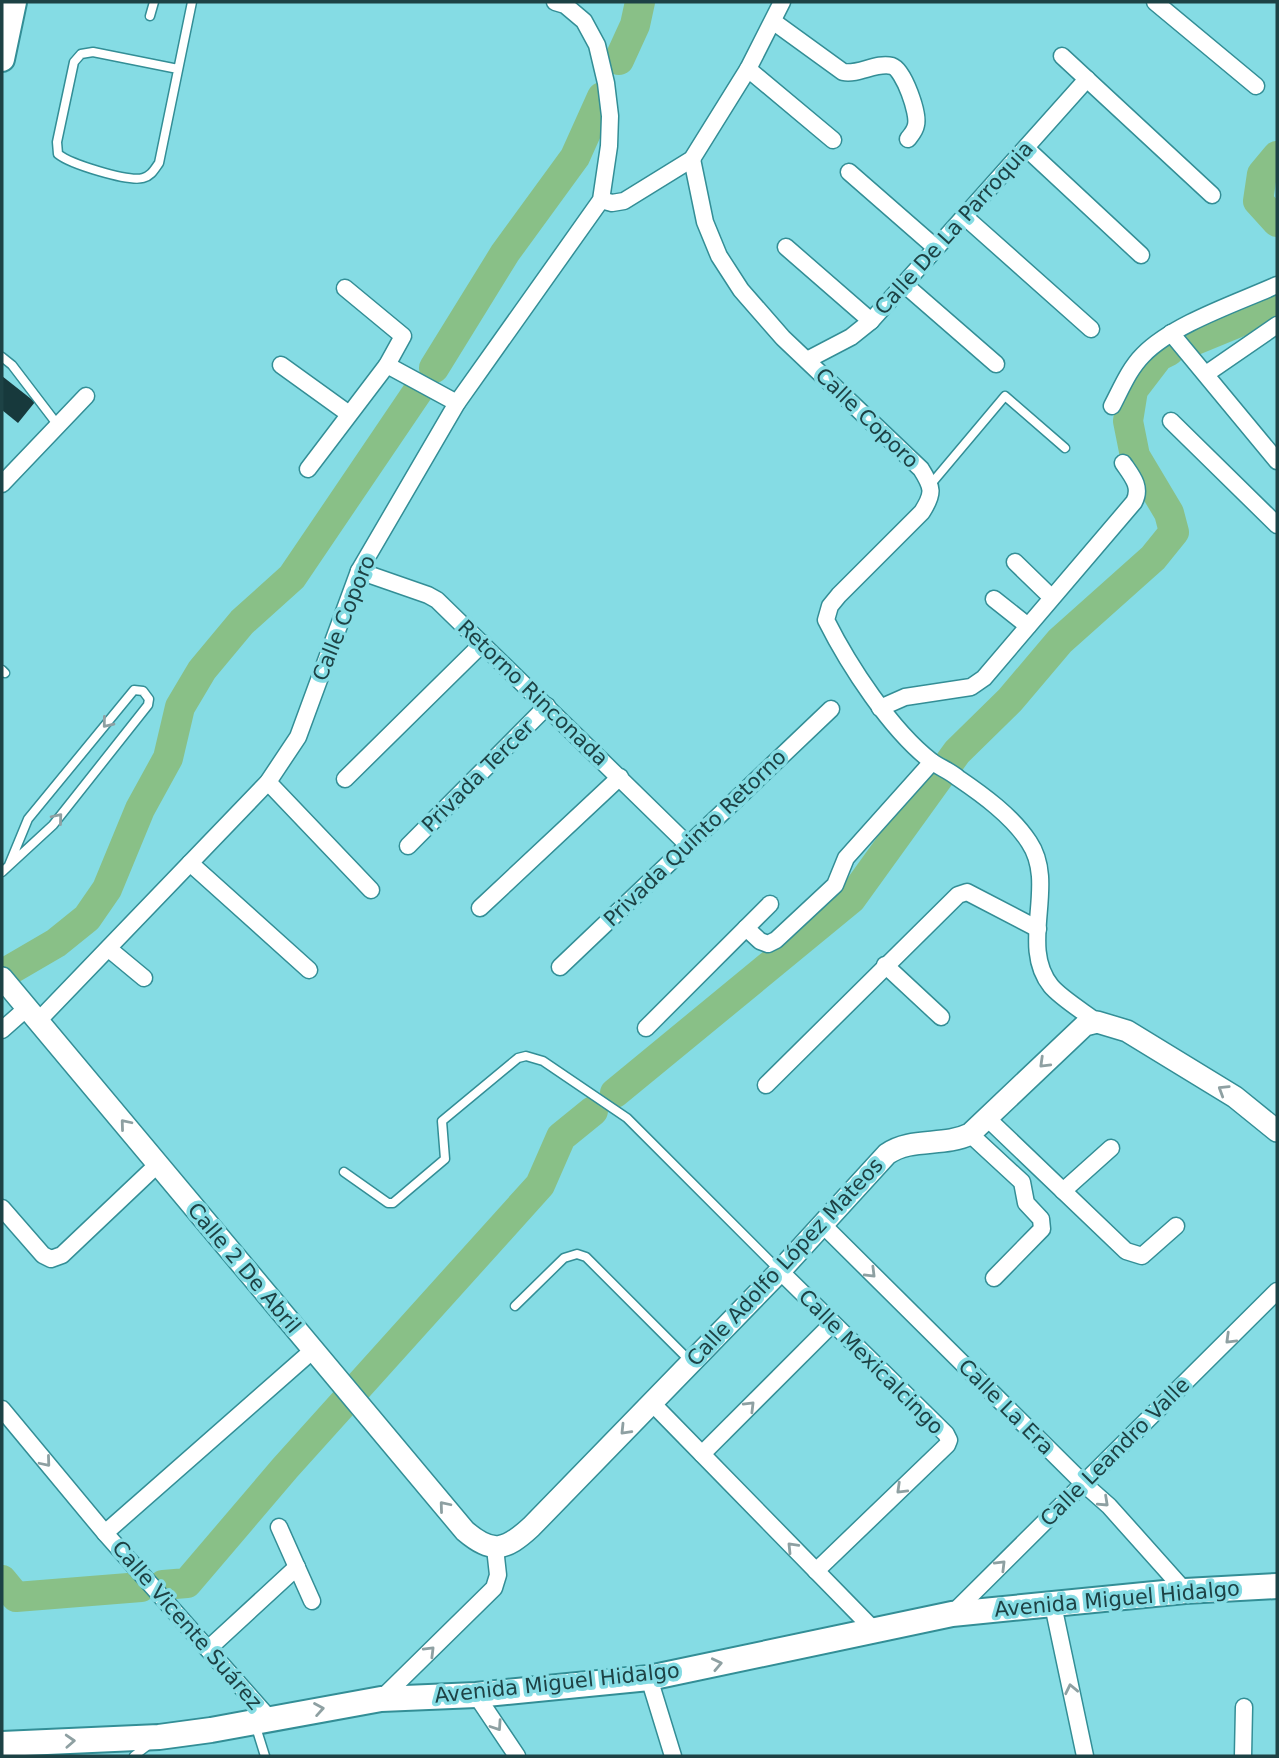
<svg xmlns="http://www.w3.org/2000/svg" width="1279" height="1758" viewBox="0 0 1279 1758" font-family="'DejaVu Sans',sans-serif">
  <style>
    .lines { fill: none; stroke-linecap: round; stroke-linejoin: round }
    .river { stroke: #89c087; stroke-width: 30 }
    .building { fill: #17393c }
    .lane-casing { stroke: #338e96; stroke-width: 11 }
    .street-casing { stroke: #338e96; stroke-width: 19 }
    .secondary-casing { stroke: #338e96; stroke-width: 24 }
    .primary-casing { stroke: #338e96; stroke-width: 28 }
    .lane { stroke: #fff; stroke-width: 8 }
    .street { stroke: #fff; stroke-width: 16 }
    .secondary { stroke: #fff; stroke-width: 21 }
    .primary { stroke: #fff; stroke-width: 24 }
    .oneway { stroke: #8ea0a2 }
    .labels { text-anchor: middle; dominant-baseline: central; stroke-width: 7; stroke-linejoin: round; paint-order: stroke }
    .street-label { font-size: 21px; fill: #1d4245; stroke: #85dce4 }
  </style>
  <rect width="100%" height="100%" fill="#85dce4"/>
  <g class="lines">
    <g class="river">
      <path d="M619,60l16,-35 5,-23"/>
      <path d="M1277,156l-15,18 -4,27 19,21"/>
      <path d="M1195,340l76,-31 6,-5"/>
      <path d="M434,368l71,-115 70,-96 27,-60"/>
      <path d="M8,971l48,-28 31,-25 20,-29 33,-80 28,-51 12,-51 22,-37 40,-48 50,-45 126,-186"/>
      <path d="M615,1093l236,-194 106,-147 53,-52 50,-59 93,-83 21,-26 -5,-19 -34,-57 -7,-35 5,-31 26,-34 10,-5"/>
      <path d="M2,1580l14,17 125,-10"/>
      <path d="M163,1585l24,-2 98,-115 255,-283 21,-48 32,-26"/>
    </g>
  </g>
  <path class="building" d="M2,376l33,26 -17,21 -16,-13z"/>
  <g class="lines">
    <g class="lane-casing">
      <g id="lane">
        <path d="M150,16l4,-14"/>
        <path d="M178,69l-85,-17 -12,2 -7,8 -17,80 1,12c12,10 70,28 85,24 8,-2 11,-8 16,-15l33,-161"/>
        <path d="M2,357l10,8 45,59"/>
        <path d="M931,484l74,-88 60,52"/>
        <path d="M2,670l3,3"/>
        <path d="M2,872l51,-47 95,-120 1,-6 -6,-8 -9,-1 -106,129 -19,46"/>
        <path d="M344,1172l44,31h5l52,-44 -3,-38 76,-63 8,-2 17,5 84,57 151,151"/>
        <path d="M515,1306l49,-48 13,-4 9,3 103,103"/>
        <path d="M255,1724l10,32"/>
        <path d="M134,1756l17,-13"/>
      </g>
    </g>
    <g class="street-casing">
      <g id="street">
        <path d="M1155,2l101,84"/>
        <path d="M774,22l69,50c16,3 33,-10 49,-6 12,4 27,48 24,59 -1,6 -5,10 -8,14"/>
        <path d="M1062,56l150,139"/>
        <path d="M748,69l85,71"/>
        <path d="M1026,148l115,107"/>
        <path d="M692,159l13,63 14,34 22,34 42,48 138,131c12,19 13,24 1,43l-83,83 -9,11 -4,14c23,46 65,110 105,141 8,6 19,10 27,17 25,17 54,38 71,64 29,43 -11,103 22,144 10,12 33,26 46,36"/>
        <path d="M849,172l87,76"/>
        <path d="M601,200l11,3 12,-2 68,-42 56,-90 34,-67"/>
        <path d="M964,216l127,113"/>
        <path d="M786,247l85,74"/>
        <path d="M904,284l92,80"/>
        <path d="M1171,333l106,128"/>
        <path d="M807,360l44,-23 20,-16 216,-242"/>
        <path d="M281,365l68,49"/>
        <path d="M387,365l70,38"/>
        <path d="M1206,374l71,-49"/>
        <path d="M1112,406c9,-17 17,-37 31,-51 30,-31 94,-52 134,-70"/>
        <path d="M1171,421l106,104"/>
        <path d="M308,469l79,-104 16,-29 -58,-48"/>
        <path d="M2,484l84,-88"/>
        <path d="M1015,562l36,35"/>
        <path d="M359,571l69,24 9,5 251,245"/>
        <path d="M994,599l34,27"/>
        <path d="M880,708l25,-11 66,-10 13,-9 150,-176c8,-15 -2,-26 -11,-39"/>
        <path d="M345,779l138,-136"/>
        <path d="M268,782l103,108"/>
        <path d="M408,846l139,-140"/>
        <path d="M190,863l119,107"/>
        <path d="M480,908l140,-131"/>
        <path d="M746,928l14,13 8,3 8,-4 59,-55 11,-27 86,-96"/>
        <path d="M109,949l35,29"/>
        <path d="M885,965l56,52"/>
        <path d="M560,967l271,-258"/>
        <path d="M39,1020l229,-238 30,-45 61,-166 98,-168 144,-203 8,-54 1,-30 -4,-33 -9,-38 -13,-24 -19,-16 -10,-3"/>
        <path d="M646,1028l124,-124"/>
        <path d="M2,1030l26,-23"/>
        <path d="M766,1085l192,-190 9,-3 71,37"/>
        <path d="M987,1118l139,133 16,5 34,-30"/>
        <path d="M970,1134l52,48 4,21 15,16 1,10 -48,49"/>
        <path d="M1063,1191l48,-43"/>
        <path d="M2,1208l41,47 8,4 11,-4 96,-91"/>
        <path d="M823,1225l260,258 26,23 76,85"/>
        <path d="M780,1271l166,163 3,6 -2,5 -131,126"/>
        <path d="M652,1403l222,227"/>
        <path d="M2,1409l103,124 164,185"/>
        <path d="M702,1454l130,-130"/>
        <path d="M279,1527l33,74"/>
        <path d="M105,1533l207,-182"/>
        <path d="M1053,1605l32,151"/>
        <path d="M952,1614l325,-323"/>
        <path d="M208,1649l89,-82"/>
        <path d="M649,1678l24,78"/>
        <path d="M476,1695l41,61"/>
        <path d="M381,1699l113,-111 4,-13 -3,-27"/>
        <path d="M1243,1756l1,-49"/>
      </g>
    </g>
    <g class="secondary-casing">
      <path id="secondary" d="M2,978l463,553c27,23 40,20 66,-4l249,-256 107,-117c24,-17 57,-7 83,-20l115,-109 12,-3 30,9 108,66 42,34"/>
    </g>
    <g class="primary-casing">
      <g id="primary">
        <path d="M2,59l12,-57"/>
        <path d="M2,1744l157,-7 52,-7 170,-31 95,-4 173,-17 303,-64 233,-23 92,-5"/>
      </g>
    </g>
    <use href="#lane" class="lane"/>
    <use href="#street" class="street"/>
    <use href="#secondary" class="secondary"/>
    <use href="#primary" class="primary"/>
  </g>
  <defs><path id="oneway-chevron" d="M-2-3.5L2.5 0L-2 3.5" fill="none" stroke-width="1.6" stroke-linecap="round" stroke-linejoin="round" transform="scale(1.75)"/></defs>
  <g class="oneway">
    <use href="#oneway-chevron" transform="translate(107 723) rotate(129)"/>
    <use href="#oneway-chevron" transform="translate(58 818) rotate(-50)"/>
    <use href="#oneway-chevron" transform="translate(1044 1063) rotate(136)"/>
    <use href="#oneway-chevron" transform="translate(1223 1090) rotate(-148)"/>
    <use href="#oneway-chevron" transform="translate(125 1124) rotate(-130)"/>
    <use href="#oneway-chevron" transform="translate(871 1273) rotate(45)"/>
    <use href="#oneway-chevron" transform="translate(1230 1339) rotate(136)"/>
    <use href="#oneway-chevron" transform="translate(750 1406) rotate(-45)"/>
    <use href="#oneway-chevron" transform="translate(625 1430) rotate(134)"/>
    <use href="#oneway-chevron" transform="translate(46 1462) rotate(50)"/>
    <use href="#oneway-chevron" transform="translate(901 1489) rotate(136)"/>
    <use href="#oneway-chevron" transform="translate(1104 1502) rotate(43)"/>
    <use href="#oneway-chevron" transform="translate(444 1506) rotate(-130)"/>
    <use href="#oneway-chevron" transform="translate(792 1547) rotate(-134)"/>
    <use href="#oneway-chevron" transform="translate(1001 1565) rotate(-45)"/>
    <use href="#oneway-chevron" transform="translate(430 1651) rotate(-45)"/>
    <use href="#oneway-chevron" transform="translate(717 1664) rotate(-12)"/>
    <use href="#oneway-chevron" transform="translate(1071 1689) rotate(-102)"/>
    <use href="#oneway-chevron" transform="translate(319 1709) rotate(-10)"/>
    <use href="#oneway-chevron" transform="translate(497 1726) rotate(56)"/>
    <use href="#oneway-chevron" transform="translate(70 1741) rotate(-3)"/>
  </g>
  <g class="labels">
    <g class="street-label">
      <text transform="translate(954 228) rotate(-48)">Calle De La Parroquia</text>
      <text transform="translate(867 418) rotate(44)">Calle Coporo</text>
      <text transform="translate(344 618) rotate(-68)">Calle Coporo</text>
      <text transform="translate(533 693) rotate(44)">Retorno Rinconada</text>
      <text transform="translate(478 776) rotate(-45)">Privada Tercer</text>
      <text transform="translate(695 838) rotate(-44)">Privada Quinto Retorno</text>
      <text transform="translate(785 1262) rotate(-47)">Calle Adolfo López Mateos</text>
      <text transform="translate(244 1268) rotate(50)">Calle 2 De Abril</text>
      <text transform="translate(871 1362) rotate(45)">Calle Mexicalcingo</text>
      <text transform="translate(1006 1407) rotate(45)">Calle La Era</text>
      <text transform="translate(1115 1452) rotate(-45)">Calle Leandro Valle</text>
      <text transform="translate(1117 1599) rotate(-5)">Avenida Miguel Hidalgo</text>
      <text transform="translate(187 1625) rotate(49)">Calle Vicente Suárez</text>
      <text transform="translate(557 1683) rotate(-6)">Avenida Miguel Hidalgo</text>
    </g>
  </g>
  <rect width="1279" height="1758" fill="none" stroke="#1d4245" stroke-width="7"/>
</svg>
